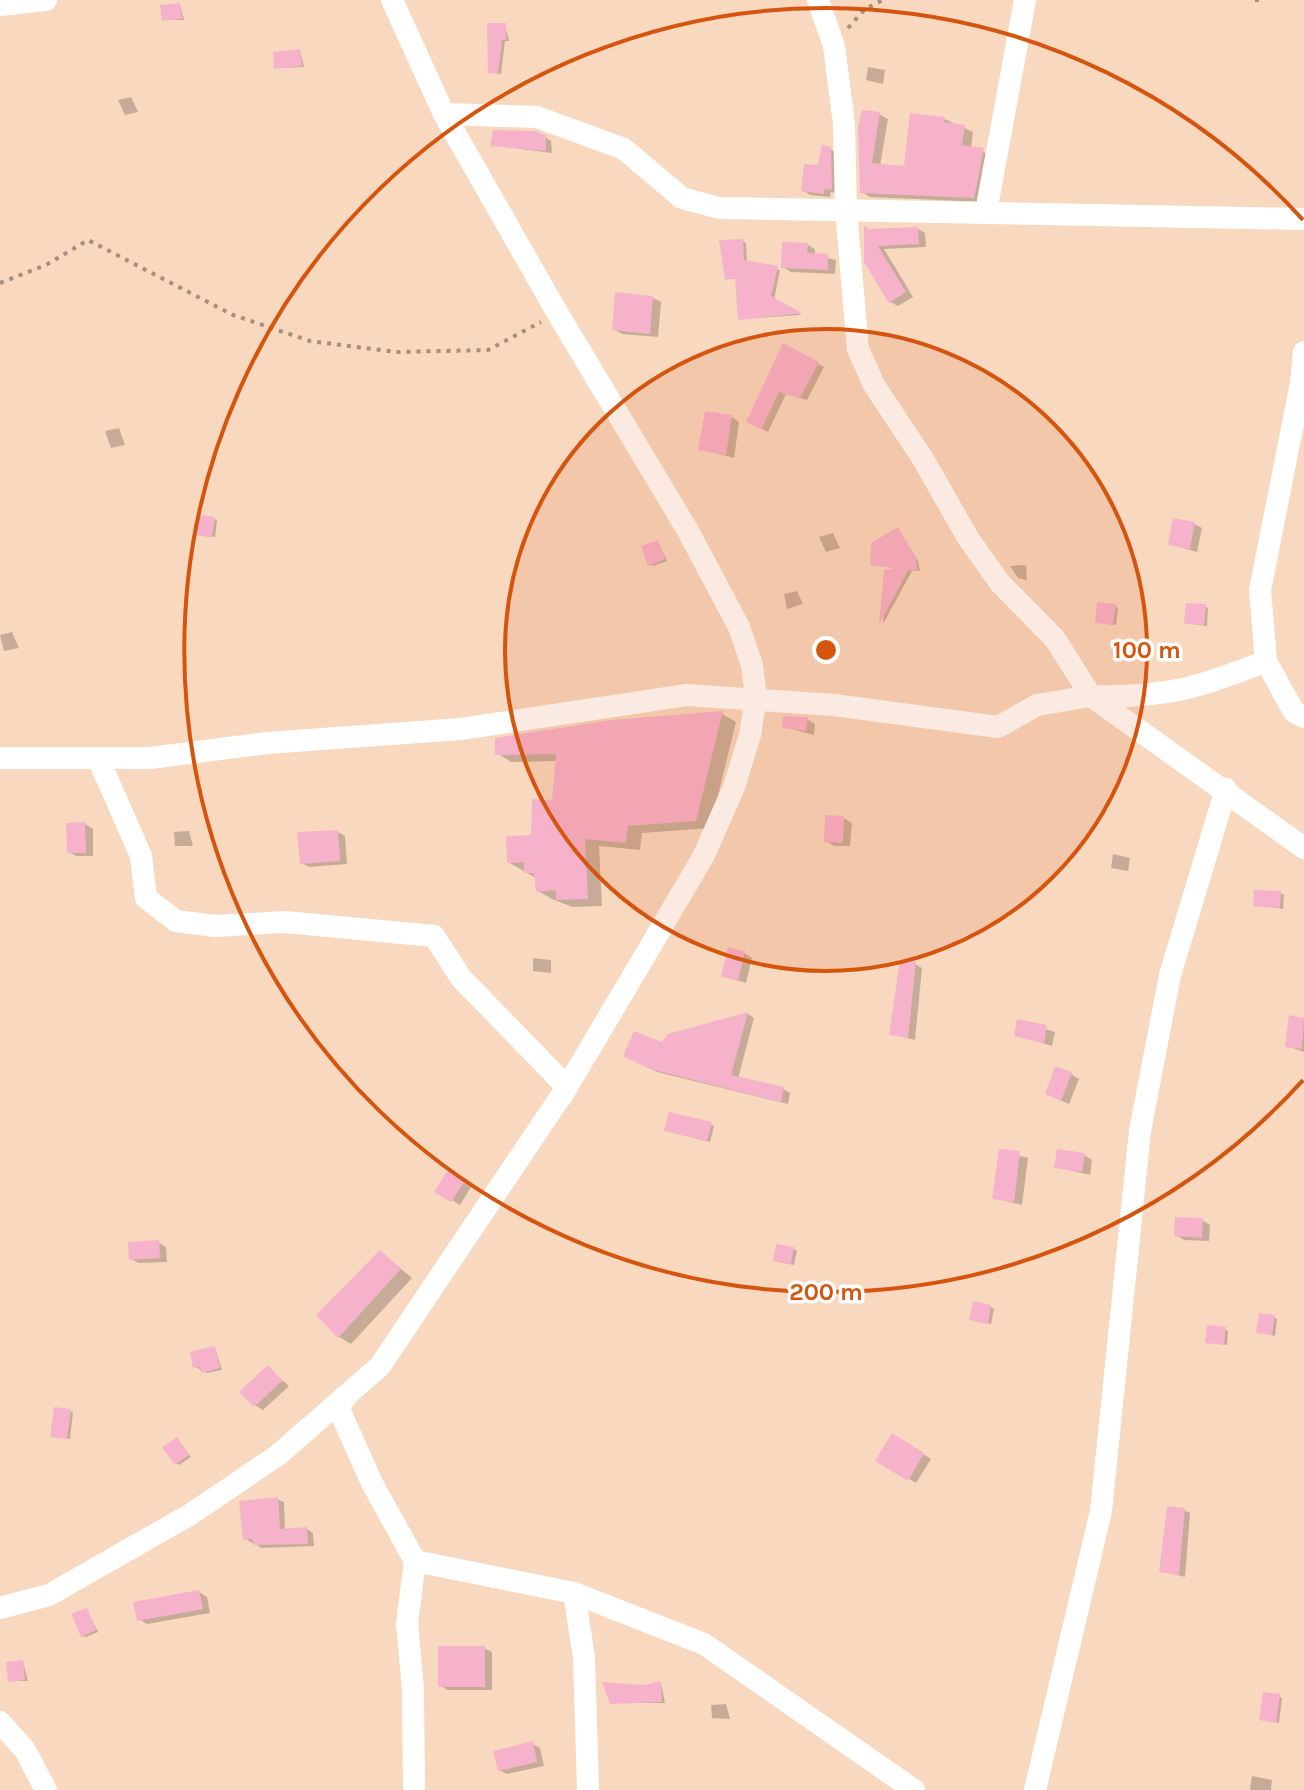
<svg xmlns="http://www.w3.org/2000/svg" width="1304" height="1790" viewBox="0 0 1304 1790" font-family="Karla,sans-serif">
  <style>
    .shadow { fill: #0003 }
    .building { fill: #f6b2cb }
    .lines { fill: none; stroke-linecap: round; stroke-linejoin: round }
    .path { stroke: #a78f7d; stroke-width: 4; stroke-dasharray: 4 6; stroke-linecap: butt }
    .street { stroke: #fff; stroke-width: 22 }
    .ring { fill: none; stroke: #d6550e; stroke-width: 4 }
    .centre { fill: #d6550e; stroke: #fff; stroke-width: 4 }
    .ring-label { font-size: 24px; text-anchor: middle; font-weight: bold; fill: #d6550e; stroke: #fff; stroke-width: 7; stroke-linejoin: round; paint-order: stroke }
  </style>
  <rect width="100%" height="100%" fill="#f8d8bf"/>
  <g class="shadow">
    <path d="M180,5l4,15h-21z"/>
    <path d="M505,25l4,16h-4l-4,33 -8,-1 -3,-1z"/>
    <path d="M300,51l4,16 -28,1z"/>
    <path d="M868,67l17,3 -2,14 -17,-4z"/>
    <path d="M131,97l7,15 -13,3 -7,-15z"/>
    <path d="M879,114l9,5 -8,47 26,3 39,-50 28,13 -2,16 20,7 -8,47 -113,-5 -8,-5z"/>
    <path d="M545,137l6,4 1,12 -60,-8z"/>
    <path d="M830,149l7,4 1,40 -7,-1 -1,5 -20,-2 -7,-5z"/>
    <path d="M918,229l7,4 1,14 -42,2 29,48 -15,9 -8,-4 -19,-71z"/>
    <path d="M743,241l3,2 1,19 33,8 -6,30 27,15 -61,4 -3,-40 -10,-1z"/>
    <path d="M808,245l7,4v6l21,5 -1,14 -44,-2 -8,-5z"/>
    <path d="M653,298l8,4 -3,35 -36,-3 -8,-5z"/>
    <path d="M783,346l41,21 -17,33 -21,-6 -18,38 -19,-10z"/>
    <path d="M732,417l7,5 -5,36 -34,-9z"/>
    <path d="M119,428l6,17 -14,3 -6,-17z"/>
    <path d="M214,519l3,1 -2,17 -14,-1z"/>
    <path d="M1194,524l8,4 -5,24 -27,-8z"/>
    <path d="M898,529l20,32 2,10h-8l-29,53 3,-52 11,-3 -25,-5z"/>
    <path d="M833,533l7,15 -14,4 -7,-15z"/>
    <path d="M658,542l9,19 -14,5 -4,-2z"/>
    <path d="M1022,565l4,1 1,14 -9,-2 -8,-12z"/>
    <path d="M797,591l6,13 -16,5 -3,-15z"/>
    <path d="M1115,606l3,2 -2,17 -16,-2z"/>
    <path d="M1205,606l3,2 -1,18 -21,-3z"/>
    <path d="M12,632l7,16 -15,3 -4,-16z"/>
    <path d="M722,714l14,8 -26,106 -68,5 -2,17 -41,-4 3,60 -30,1 -20,-8 -14,-8 -2,-13 -28,-16 25,-25 21,-35 3,-41 -46,1 -14,-9 115,-31z"/>
    <path d="M807,719l8,5 -1,11 -30,-8z"/>
    <path d="M844,818l8,5 -2,23h-16l-8,-5z"/>
    <path d="M85,824l8,5v27h-17l-7,-4z"/>
    <path d="M189,831l4,15h-18l-1,-14z"/>
    <path d="M338,832l7,4 2,28 -38,3 -7,-4z"/>
    <path d="M1113,854l17,4 -2,13 -17,-3z"/>
    <path d="M1281,893l3,2 -1,14 -27,-4z"/>
    <path d="M744,953l8,5 -6,25 -23,-7z"/>
    <path d="M533,958l18,2v13l-18,-2z"/>
    <path d="M915,964l7,4 -7,72 -24,-6z"/>
    <path d="M748,1014l6,4 -16,61 45,10 7,4 -2,11 -131,-32 -31,-17 37,-10 6,-9z"/>
    <path d="M1290,1018l14,2v32l-17,-6z"/>
    <path d="M1019,1021l36,11 -3,14 -36,-11z"/>
    <path d="M1071,1074l8,5 -10,25 -14,-6z"/>
    <path d="M670,1115l44,11 -4,16 -40,-10z"/>
    <path d="M1000,1151l28,7 -6,47 -28,-7z"/>
    <path d="M1084,1155l8,5 -2,15 -34,-8z"/>
    <path d="M448,1173l23,14 -11,18 -23,-14z"/>
    <path d="M1202,1220l8,5 -1,16 -25,-1 -8,-5z"/>
    <path d="M158,1242l8,5 1,15 -28,1 -8,-4z"/>
    <path d="M794,1249l3,2 -3,14 -16,-3z"/>
    <path d="M381,1252l31,26 -61,66 -12,-7z"/>
    <path d="M991,1307l3,2 -3,15 -17,-3z"/>
    <path d="M1274,1317l3,2 -2,17 -17,-4z"/>
    <path d="M1225,1329l3,2 -1,14 -19,-3z"/>
    <path d="M215,1348l7,22 -15,3 -12,-6z"/>
    <path d="M268,1368l21,18 -26,24 -8,-5z"/>
    <path d="M70,1411l3,2 -3,26 -17,-3z"/>
    <path d="M893,1436l38,23 -15,24 -38,-23z"/>
    <path d="M177,1439l14,18 -12,8 -3,-2z"/>
    <path d="M277,1499l7,3 1,29 22,-2 6,4 1,13 -52,2 -17,-9z"/>
    <path d="M1184,1510l6,3 -5,64 -24,-6z"/>
    <path d="M199,1592l8,5 3,16 -63,11 -8,-5z"/>
    <path d="M87,1610l11,22 -12,5 -4,-1z"/>
    <path d="M484,1648l8,4v38h-44l-8,-4z"/>
    <path d="M23,1662l5,19h-18z"/>
    <path d="M661,1683l4,20h-54l33,-16z"/>
    <path d="M1279,1696l3,2 -3,25 -18,-4z"/>
    <path d="M726,1704l4,15 -18,-1 -1,-13z"/>
    <path d="M532,1744l8,4 4,18 -37,8 -8,-4z"/>
    <path d="M1252,1776l20,4 -1,10h-21z"/>
  </g>
  <g class="building">
    <path d="M180,3l2,16 -20,2 -2,-16z"/>
    <path d="M487,23h19v17h-4l-4,33h-10z"/>
    <path d="M300,49l2,17 -28,3 -1,-17z"/>
    <path d="M862,110l18,2 -8,51 32,3 6,-53 35,4 -1,5 21,3 -3,20 22,3 -10,50 -114,-5 -2,-65z"/>
    <path d="M493,130l41,1 12,4v16l-56,-5z"/>
    <path d="M822,145l9,2 1,43 -8,-1v5l-23,-3 3,-27 14,1z"/>
    <path d="M864,225l4,4 50,-2 1,17 -41,2 28,46 -17,11 -25,-41z"/>
    <path d="M743,239l1,21 34,6 -7,30 31,17 -64,7 -3,-42 -10,2 -6,-40z"/>
    <path d="M782,242l26,1 -1,10 21,1v16l-47,-2z"/>
    <path d="M615,292l38,4 -3,38 -38,-4z"/>
    <path d="M783,343l36,19 -19,36 -21,-6 -18,38 -15,-8z"/>
    <path d="M705,411l27,4 -6,40 -28,-5z"/>
    <path d="M198,515l17,2 -3,20 -16,-2z"/>
    <path d="M1173,518l22,4 -5,27 -22,-4z"/>
    <path d="M898,527l18,31 1,13 -9,-1 -29,55 5,-55 10,-2 -24,-3 1,-22z"/>
    <path d="M658,540l7,19 -17,7 -7,-20z"/>
    <path d="M1097,602l19,2 -3,21 -18,-2z"/>
    <path d="M1186,603l20,1 -2,21 -20,-1z"/>
    <path d="M723,711l-27,110 -68,5 -2,17 -41,-4 3,60 -32,1v-10l-20,2 -2,-19h-10v-11l-17,1 -1,-27 25,-1 1,-36 20,1 4,-46 -61,1v-17l117,-18z"/>
    <path d="M783,716l25,1 -2,14 -24,-3z"/>
    <path d="M825,815l19,1 -1,27 -19,-1z"/>
    <path d="M85,822l1,31h-19l-1,-30z"/>
    <path d="M338,830l2,31 -40,3 -3,-32z"/>
    <path d="M1254,890l27,1 -1,17 -27,-2z"/>
    <path d="M728,947l17,4 -7,29 -17,-3z"/>
    <path d="M900,960l16,2 -8,76 -19,-3z"/>
    <path d="M748,1012l-17,63 53,12 -3,15 -131,-33 -27,-13 11,-25 28,11 6,-8z"/>
    <path d="M1289,1015l15,3 -2,31 -17,-2z"/>
    <path d="M1017,1019l30,6 -3,18 -30,-7z"/>
    <path d="M1055,1066l17,6 -11,29 -16,-7z"/>
    <path d="M669,1112l43,10 -5,19 -43,-10z"/>
    <path d="M999,1149l21,2 -6,51 -22,-3z"/>
    <path d="M1057,1149l28,4 -3,19 -28,-4z"/>
    <path d="M448,1170l17,11 -14,21 -17,-10z"/>
    <path d="M1175,1217l28,1 -1,20 -28,-2z"/>
    <path d="M159,1240l1,18 -31,2 -1,-18z"/>
    <path d="M776,1244l18,3 -3,17 -18,-3z"/>
    <path d="M380,1250l21,19 -63,69 -22,-23z"/>
    <path d="M973,1301l18,4 -3,19 -19,-4z"/>
    <path d="M1259,1313l16,2 -3,20 -16,-2z"/>
    <path d="M1207,1325l19,2 -2,18 -19,-2z"/>
    <path d="M215,1346l5,22 -19,5 -1,-6 -7,1 -3,-16z"/>
    <path d="M268,1365l14,16 -28,26 -15,-15z"/>
    <path d="M54,1407l17,2 -4,30 -17,-2z"/>
    <path d="M892,1433l32,20 -16,28 -33,-20z"/>
    <path d="M177,1437l12,18 -14,10 -13,-18z"/>
    <path d="M278,1497l2,32 27,-2 1,17 -54,1 -2,-6 -9,1 -4,-39z"/>
    <path d="M1167,1506l18,2 -6,67 -20,-3z"/>
    <path d="M199,1590l4,19 -66,12 -4,-19z"/>
    <path d="M87,1608l9,22 -15,7 -10,-23z"/>
    <rect x="438" y="1646" width="47" height="41"/>
    <path d="M23,1660l2,20 -17,2 -2,-20z"/>
    <path d="M661,1681l1,21 -52,2 -8,-22 42,3z"/>
    <path d="M1263,1692l17,2 -4,29 -17,-3z"/>
    <path d="M533,1741l4,21 -39,9 -5,-20z"/>
  </g>
  <g class="lines">
    <g class="path">
      <path d="M1255,0h6"/>
      <path d="M848,28l17,-19 18,-9"/>
      <path d="M0,283l46,-18 42,-25 145,75 77,26 87,11 91,-2 53,-28"/>
    </g>
    <g class="street">
      <path d="M818,0l16,46 10,78 2,87 12,138 16,36 49,74 45,79 32,45 55,56 36,57c74,2 108,-8 175,-35l28,51 10,5"/>
      <path d="M0,5l46,-5"/>
      <path d="M444,114l93,3 87,32 58,49 37,10 585,11"/>
      <path d="M986,212l39,-212"/>
      <path d="M1266,661l-6,-71 41,-207 3,-31"/>
      <path d="M0,758h150l117,-15 194,-14 226,-34 147,10 164,22 39,-22 54,-9 213,152"/>
      <path d="M98,758l43,98 5,42 30,23 39,5 70,-4 149,14 27,42 106,109 -6,10"/>
      <path d="M348,1394l-10,13 34,76 43,78 159,32 130,51 210,146"/>
      <path d="M574,1593l10,64 4,133"/>
      <path d="M0,1608l49,-13 142,-81 87,-59 102,-89 187,-279 89,-150 48,-82 30,-68 16,-52 6,-38 -4,-32 -13,-38 -51,-96 -130,-217 -114,-200 -52,-114"/>
      <path d="M0,1722l25,28 21,40"/>
      <path d="M414,1790l-1,-101 -6,-66 8,-62"/>
      <path d="M1035,1790l66,-279 39,-380 30,-156 56,-186"/>
    </g>
  </g>
  <circle cx="826" cy="650" r="321" fill="#d6550e" fill-opacity=".12"/>
  <g class="ring">
    <circle cx="826" cy="650" r="321"/>
    <path d="M1303 1080A642 642 0 1 1 1303 220"/>
  </g>
  <circle cx="826" cy="650" r="12" class="centre"/>
  <g class="ring-label">
    <text x="1147" y="658">100 m</text>
    <text x="826" y="1300">200 m</text>
  </g>
</svg>
